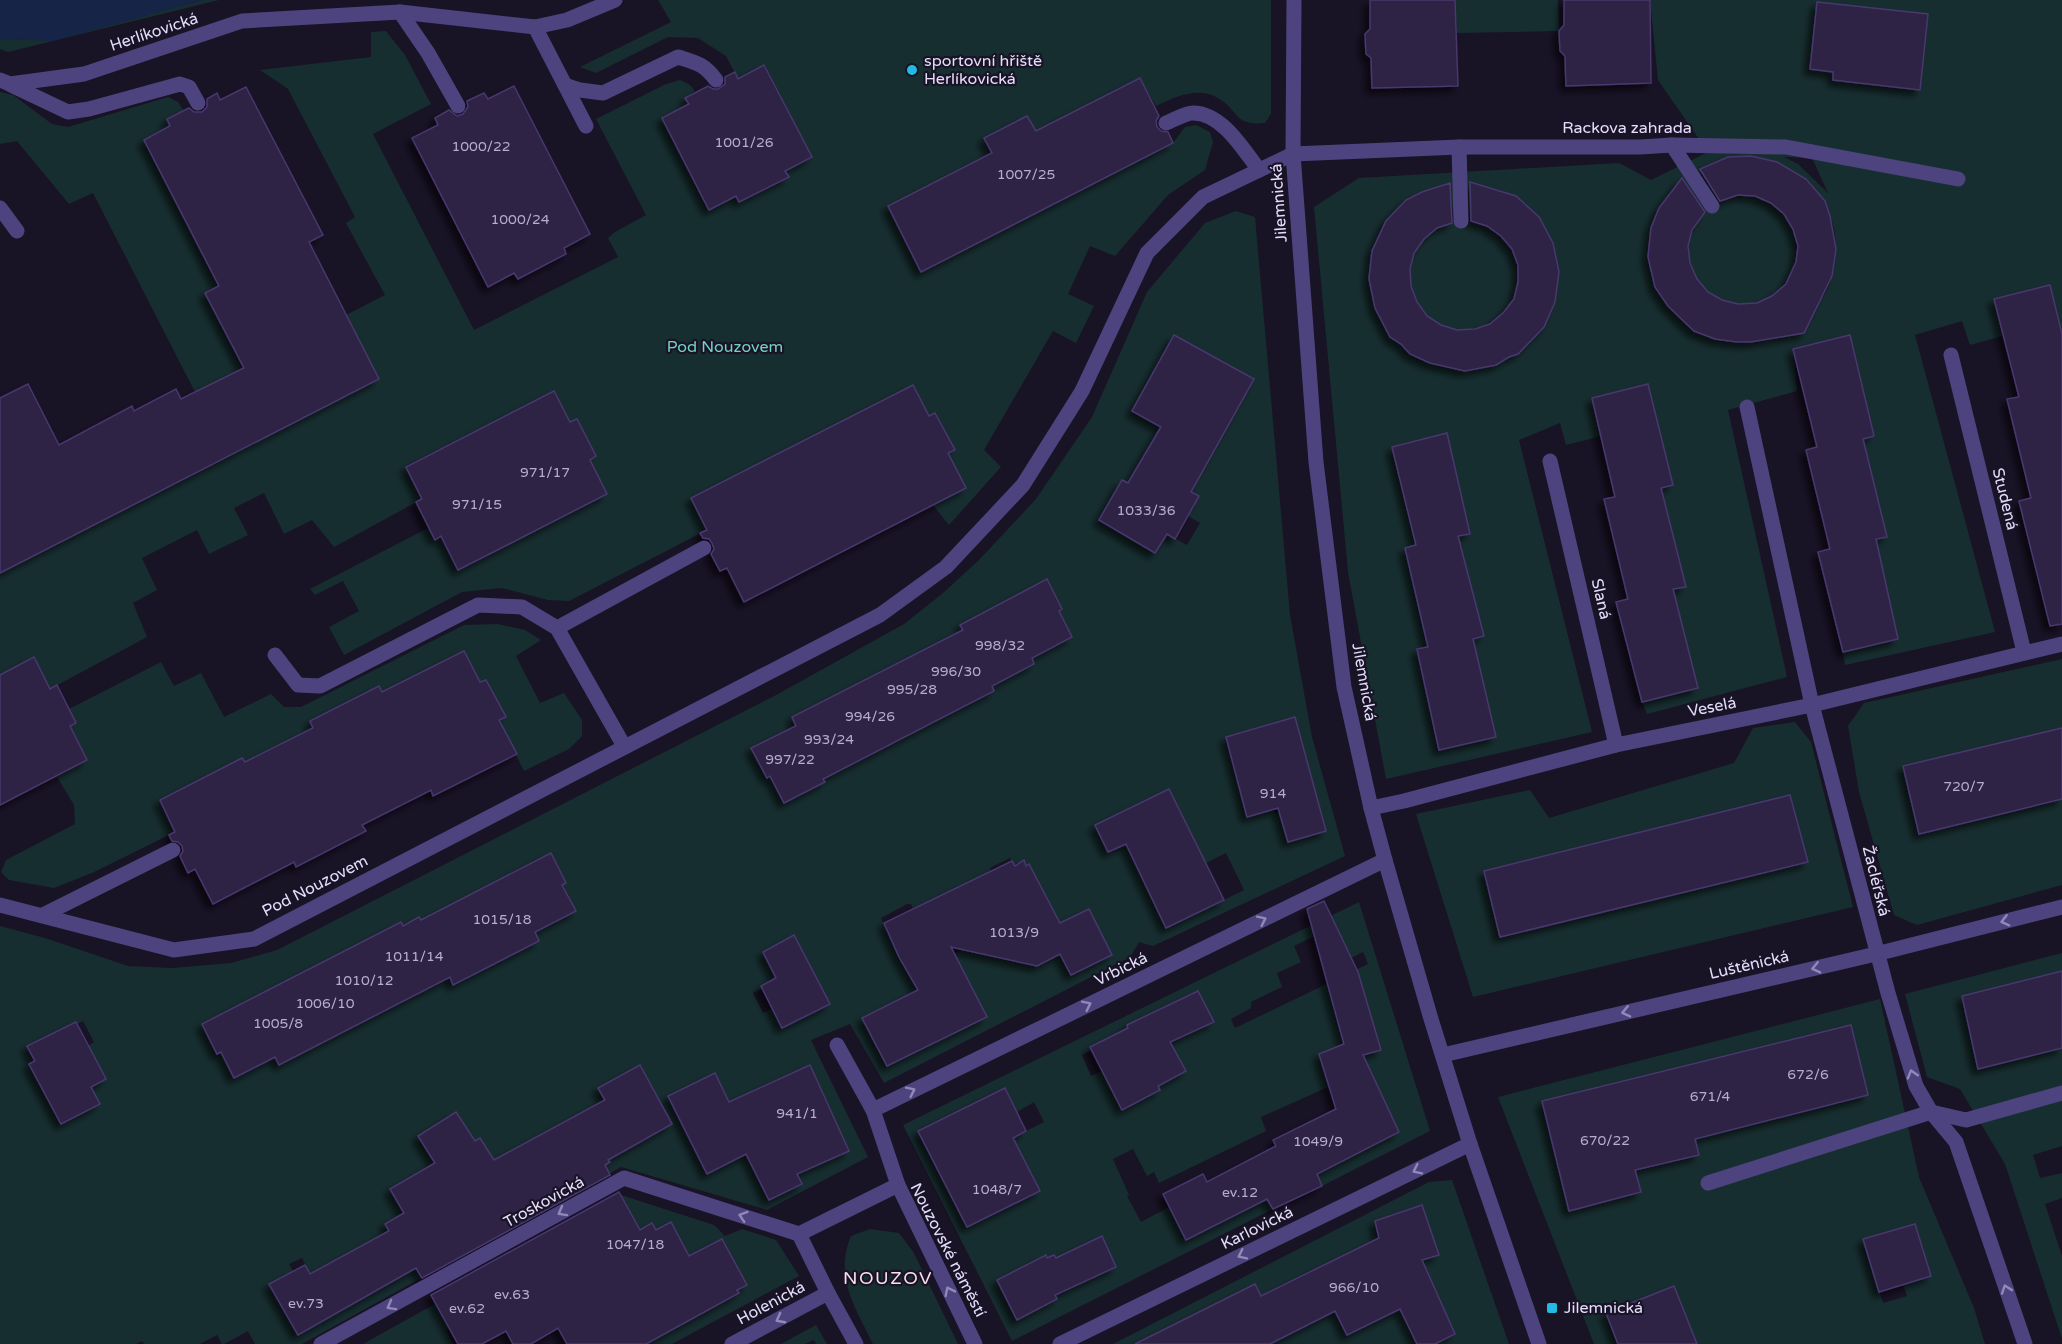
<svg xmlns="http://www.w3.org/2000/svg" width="2062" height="1344" viewBox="0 0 2062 1344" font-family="'Varela Round',sans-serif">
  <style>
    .green { fill: #172e30; fill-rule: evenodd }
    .water { fill: #162448 }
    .building { fill: #2d2245; stroke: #48376e; stroke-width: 1.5; filter: url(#shadow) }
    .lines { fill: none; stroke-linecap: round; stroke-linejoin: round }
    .minor { stroke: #4d447f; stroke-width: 15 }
    .oneway { stroke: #9189b7 }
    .poi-dot { fill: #21bae2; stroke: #191326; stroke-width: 2 }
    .labels { text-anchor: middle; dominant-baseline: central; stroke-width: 4.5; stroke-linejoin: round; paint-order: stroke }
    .number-label { font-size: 14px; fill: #b6aece }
    .street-label { font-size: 16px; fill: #e4ddfb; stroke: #191326 }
    .poi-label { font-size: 16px; fill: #e4ddfb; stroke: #191326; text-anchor: start }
    .park-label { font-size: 16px; fill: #71d2c5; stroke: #191326 }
    .neighbourhood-label { font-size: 18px; letter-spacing: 1.5px; fill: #fbdfee; stroke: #191326 }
  </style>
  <defs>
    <filter id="shadow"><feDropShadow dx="-5.5" dy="5.5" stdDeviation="3" flood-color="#0009"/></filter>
  </defs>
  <rect width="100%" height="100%" fill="#191326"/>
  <g class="green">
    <path d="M202,0h17l-211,52 -8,-3v-10l53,1z"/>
    <path d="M658,0h613v114l-6,9c-32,3 -25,-12 -47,-25 -20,-12 -43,-1 -62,8l-17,-28 -103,53 -9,-15 -42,22 7,15 -70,119 251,-129 12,-16 11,-2 14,7 3,10 -8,28 -37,25 -53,61 -25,-10 -22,48 26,12 -18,37 -23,-12 -69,119 17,17 -52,58 -16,-20 32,-18 -17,-34 7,-3 -19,-37 -7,3 -17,-31 -221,113 16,32 -138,71 -21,-1 -46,-12 -40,4 -118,63 -15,-28 30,-16 -16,-30 -28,14 -5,-6 118,-61 7,11 6,-3 18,34 148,-76 -17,-34 6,-4 -19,-37 -7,3 -16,-31 -148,75 16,33 -88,48 -22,-27 -28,14 -20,-41 -30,15 14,27 -39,19 -12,-24 -55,28 15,32 -24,13 14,34 -97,52 -16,-32 -34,18v-102l379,-194 -33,-64 39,-20 -39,-72 9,-6 -67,-128 -28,-19 111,-13v-25l15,-1 19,24 26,49 -58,30 101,196 144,-73 -10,-19 7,-6 31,-17 -50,-96 70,-35 14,-4 10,5 5,6 -10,7 4,6 -27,14 47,92 27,-14 3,6 49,-24 -3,-7 27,-14 -47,-92 -27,14 -12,-23 -28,-18 -30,-1 -72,36 -16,-6 91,-45z"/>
    <path d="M1455,0h103l1,31 -102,2z"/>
    <path d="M1650,0h412v334l-12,-49 -56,14 8,37 -32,9 -8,-24 -47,14 80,297 -150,33 -2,-13 55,-14 -22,-99 10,-2 -23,-98 11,-4 -24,-99 -57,13 4,42 -69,19 59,267 -140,37 -5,-12 55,-14 -24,-99 13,-3 -25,-98 12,-3 -26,-101 -55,14 9,38 -35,9 -6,-22 -41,17 73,292 -206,47 -38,-207 -34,-365 45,-29 260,-15 32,17 57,-28 -50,-72zM1818,2l110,13 -8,74 -87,-9v-8l-22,-3zM1784,157l28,1 16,35 -30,-29zM1791,171c11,12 29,27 37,41 7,12 9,31 7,45 -2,30 -14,48 -38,65 -6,4 -12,10 -18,13 -37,19 -79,2 -106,-24v-121l30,24c-14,21 -19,36 -9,60 7,14 20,24 35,28 89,22 92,-131 -7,-102zM1474,183l29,8 12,8 17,140 -141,-6 41,-144 16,-5 7,38c-11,4 -24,8 -32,17 -23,27 -14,71 18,86 14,7 31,5 45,0 11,-4 24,-17 28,-28 10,-27 -1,-57 -27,-71 -5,-2 -12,-3 -17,-5zM1447,433l22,100 -11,3 26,99 -11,4 23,98 -57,13 -22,-100 11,-3 -23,-99 11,-3 -24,-98z"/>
    <path d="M0,92l13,3 39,29 16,3 100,-30 10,5 6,9 -14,15 -25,14 74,146 -13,7 38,75 -49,24 -102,-199 -24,11 -52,-63 -17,3z"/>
    <path d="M1236,211l19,6 35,398 22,122 33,119 -192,90 -14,-4 -9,15 -246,126 -34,-59 -39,16 57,117 -101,53 -146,-43 -319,177h-47l-7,-13 -24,13h-2l-5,-9 -17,9h-56l-2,-3 -6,3h-136v-418l45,12 83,28 44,2 59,-5 46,-13 501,-256 126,-70 39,-31 36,-33 57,-61 56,-82 55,-125 58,-69zM1174,335l80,44 -38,68 -43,-23 -5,7 -36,-20zM1140,462l59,34 -11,20 12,7 -13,22 -20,-11 -12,19 -56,-33 29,-37zM1048,580l14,29 -3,2 13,26 -40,21 2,7 -42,21 2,5 -171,87 2,3 -55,-5 -3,1 -15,-29 27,-14 19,-5 -6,-12 111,-57 2,3 33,-17 -1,-3 26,-13 -3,-5zM1295,717l31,114 -38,11 -8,-27 -9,-5 -24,7 -21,-79zM1169,789l37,74 20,-10 18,37 -78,38 -20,-127zM1095,825l44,14 -31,13zM550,854l16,29 -3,2 13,26 -41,21 4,9 -86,43 -3,-7 -170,88 -5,-8 -41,21 -13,-26 -4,1 -15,-29 217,-107 4,7zM1010,858l4,7 10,-5 2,6 3,-1 31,58 18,4 16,-8 18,36 -41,20 -11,-21 -21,11 -28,-13 -11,6 -32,-63 27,-15 -5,-12zM947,892l26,51 -19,11 -24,-53zM907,904h4l11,26 -23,27 -18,-39zM794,936l35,68 -47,24 -10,-19 -9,4 -10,-20 9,-5 -1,-2 15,-8 -13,-26zM913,993l25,48 -51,25 -20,-40 23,-12 -4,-8zM75,1021l2,3 6,-3 11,21 -6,4 18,33 -15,8 9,17 -39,20 -32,-60 6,-3 -8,-14 48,-23zM640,1065l26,48 -18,11 6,11 -46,25 1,2 -52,-35 48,-26 -7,-13zM809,1065l40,86 -25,11zM674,1108l122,63 6,13 -33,16 -23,-46 -7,3zM456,1112l19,29 5,-3 4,7 -34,42 -32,-51zM410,1209l49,35 -44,25 -19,-33 -4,2 -7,-14zM341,1257l-43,77 -29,-50 24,-13 -4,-7 13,-6 8,16z"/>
    <path d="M498,624l27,6 16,10 -25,16 24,47 24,-10 18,27v16l-13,13 -45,22 -25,-51 6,-4 -18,-36 -7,2 -17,-31 -81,41 -4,-6 -68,35 3,7 -68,34 -3,-4 -82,42 15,32 -83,41 -38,15 -45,-8 -8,-8 5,-12 69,-36 -1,-19 -17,-28 30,-17 -17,-34 6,-3 -7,-14 92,-47 13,24 27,-13 23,44 47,-23 13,13h17l163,-82z"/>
    <path d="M2062,659v69l-159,39 17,67 142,-35v86l-145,40 -23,-10 -35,-123 -11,-66 16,-23z"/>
    <path d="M1795,722l16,20 42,165 -380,90 -57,-183 114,-24 19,28 185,-55 19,-35zM1789,796l18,66 -307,74 -16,-65z"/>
    <path d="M1359,902l71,229 -108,55 -5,-12 82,-42 -20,-42 -35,15 -16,-18 -67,30 5,14 -107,52 -5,-11 -7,4 -14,-27 -20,10 16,36 -2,1 14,26 28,-15 17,33 81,-41 6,10 -261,132 -109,-216zM1336,926l15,32 12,-6 5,12 -133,64 -4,-9 20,-11v-6l31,-15 -5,-14 24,-11 -7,-16zM1197,991l16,31 -43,20 16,29 -28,15 2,4 -38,19 -10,-18 2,-25 -23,10 -9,-21 8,-4 -1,-4 40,-19 -2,-3zM1005,1089l12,23 17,-10 10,20 -54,27zM1020,1152l20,39 -72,36zM1101,1236l15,31 -30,14 -8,-18 12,-5 -6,-14zM1045,1255l11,44 -40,21 -19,-40z"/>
    <path d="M2062,953v18l-100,25 100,52v98l-29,9 7,23 22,-5v25l-17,6 17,52v83l-57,-175 -45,-75 -33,-12 -22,-83z"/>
    <path d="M1880,999l39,178 55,131 11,36h-288l-23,-58 -68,27 12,31h-24l-96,-247zM1851,1025l16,70 -172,44 4,16 -64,15 6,23 -72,18 -27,-110zM1915,1224l16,51 -28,10 4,11 -24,7 -20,-63z"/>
    <path d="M1452,1180l57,164h-74l20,-11 -12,-26 -10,4 -25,-46 30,-11 -17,-49 -31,10v3l-15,5 6,23 -67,25 33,64 43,-21 -1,-29 28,59h-304l316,-162z"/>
    <path d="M621,1195l93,30 11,11 17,-7 34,11 23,36 -127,68h-26l-66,-27 -131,11 -3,2 7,14h-90l217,-121zM623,1199l17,31 12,-7 4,7 15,-8 17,35 59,28 -10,5 2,4 -70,37 -27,-49 -43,-70z"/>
    <path d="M870,1229l29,4 15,20 44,91h-85c-18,-38 -39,-66 -22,-108z"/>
    <path d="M816,1325l11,19h-11l-2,-4 -9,4h-24z"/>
  </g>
  <path class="water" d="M0,0h202l-149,41 -53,-2z"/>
  <g class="building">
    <path d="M1370,0h85l3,86 -86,2 -1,-30 -5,-4 -1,-20 5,-5z"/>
    <path d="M1564,0h86l1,83 -85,3 -1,-30 -5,-5 -1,-20 5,-6z"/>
    <path d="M1817,2l111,12 -8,76 -87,-10v-8l-23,-3z"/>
    <path d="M764,65l48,92 -27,14 4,6 -50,25 -3,-6 -27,14 -47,-92 27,-14 -4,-6 23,-12 5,3h5l7,-5v-7l10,-5 3,7z"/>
    <path d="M1140,78l19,38 -3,5 1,6 4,4 7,1 5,11 -252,129 -33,-66 104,-53 -8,-15 43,-22 9,15z"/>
    <path d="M514,86l76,148 -26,14 2,6 -48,25 -4,-6 -26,14 -76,-149 26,-13 -3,-7 14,-8 8,6 6,-2 5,-7 -1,-6 17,-8 4,6z"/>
    <path d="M246,87l77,148 -14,7 70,137 -379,194v-175l28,-14 31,61 73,-39 2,5 42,-22 5,10 63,-31 -39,-75 14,-7 -75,-146 26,-14 -3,-7 22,-11 5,4h8l5,-5v-8l10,-6 3,7z"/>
    <path d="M1751,156l26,6 29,17 19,22 5,15 6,33 -4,27 -28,57 -53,9h-14l-22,-3 -21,-8 -26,-25 -13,-19 -7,-30 3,-29 8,-20 23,-30 23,34 -13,18 -4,16 2,17 7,16 11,13 14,8 16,4 19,-1 15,-7 14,-12 10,-22 2,-16 -5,-17 -9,-15 -13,-11 -16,-7 -17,-1 -18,6 -20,-32 28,-12z"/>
    <path d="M1470,182l46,14 23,21 14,26 6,29 -4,30 -11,25 -26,27 -9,3 -13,8 -31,6 -35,-8 -20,-9 -9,-10 -11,-7 -15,-29 -6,-29 3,-28 14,-30 20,-21 16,-8 28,-9 2,40 -15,5 -13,11 -10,14 -4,16 1,17 6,16 10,14 14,9 16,5 18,-1 15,-5 14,-12 10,-13 4,-17v-17l-6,-16 -11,-13 -14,-10 -16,-5z"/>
    <path d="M2050,285l12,49v290l-12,2 -31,-125 12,-3 -24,-99 12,-2 -25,-98z"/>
    <path d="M1174,335l80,44 -63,113 8,4 -24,43 -8,-5 -12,19 -56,-33 23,-40 6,3 33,-56 -29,-16z"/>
    <path d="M1850,335l24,101 -11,3 24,98 -11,2 22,100 -55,13 -25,-100 12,-3 -24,-99 11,-3 -24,-98z"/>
    <path d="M1648,384l25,101 -12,3 25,99 -13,2 25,99 -56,14 -26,-100 12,-3 -24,-100 11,-2 -23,-99z"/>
    <path d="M913,385l16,31 6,-3 20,37 -7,3 18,35 -222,114 -17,-34 -7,3 -9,-17 3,-5 -2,-6 -3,-4 -6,-1 -3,-5 7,-3 -16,-32z"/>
    <path d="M554,391l16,31 7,-3 19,37 -6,4 17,34 -149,76 -17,-34 -6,4 -19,-38 6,-3 -16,-32z"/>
    <path d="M1447,433l23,101 -12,2 26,100 -11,3 23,98 -57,13 -22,-101 11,-2 -23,-99 11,-3 -24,-98z"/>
    <path d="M1047,579l15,30 -3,2 13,26 -40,21 2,6 -42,22 2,5 -171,88 2,3 -41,21 -14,-27 -3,2 -16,-30 45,-22 -4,-9 171,-87 -3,-5z"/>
    <path d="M464,651l16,31 6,-2 20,37 -7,3 18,34 -84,42 -2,-6 -69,35 4,6 -70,36 -2,-5 -81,42 -18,-35 -7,4 -8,-17 3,-5 -1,-5 -4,-4 -6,-1 -3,-6 6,-3 -15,-32 82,-42 3,4 68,-34 -3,-7 69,-35 3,6z"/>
    <path d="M34,657l16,32 7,-4 19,38 -6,3 17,34 -87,45v-130z"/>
    <path d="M1295,717l31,114 -38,11 -10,-34 -31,9 -21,-80z"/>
    <path d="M2062,728v71l-143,35 -16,-68z"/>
    <path d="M1169,789l55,111 -58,28 -40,-84 -18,8 -13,-27z"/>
    <path d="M1790,795l18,67 -308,75 -16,-66z"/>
    <path d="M551,853l15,30 -4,2 14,26 -41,21 4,9 -86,44 -3,-8 -171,88 -4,-8 -41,21 -13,-26 -4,2 -15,-30 199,-102 2,4 16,-9 2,3z"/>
    <path d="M1024,860l2,6 3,-2 31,59 29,-14 23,46 -41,20 -11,-21 -23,12 -86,-19 36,70 -100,49 -25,-48 56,-28 -19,-33 -15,-34 128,-62 3,5z"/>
    <path d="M1324,901l34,71 23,78 -18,5 36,77 -82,42 5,12 -49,23 -6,-10 -81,41 -23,-46 40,-20 4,8 69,-36 -3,-6 63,-31 -17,-55 25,-10 -37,-135z"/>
    <path d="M794,935l36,69 -48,24 -21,-42 15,-8 -13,-26z"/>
    <path d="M2062,971v77l-84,21 -16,-73z"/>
    <path d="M1198,991l16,31 -44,20 16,29 -28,15 2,4 -38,20 -32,-63 38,-19 -1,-3z"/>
    <path d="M76,1022l30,57 -15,8 9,17 -39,20 -32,-60 6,-3 -8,-15z"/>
    <path d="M1851,1025l17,70 -173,44 4,16 -64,15 6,22 -72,19 -27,-110z"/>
    <path d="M640,1065l32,59 -64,36 2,2 -5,3 5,10 -188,103 -6,-10 -2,1 -116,66 -29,-51 36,-19 5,9 79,-43 -4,-7 19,-11 -14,-24 45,-26 -17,-27 38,-24 19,29 5,-3 14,22 111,-60 -7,-12z"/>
    <path d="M810,1065l39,86 -52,23 5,10 -33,16 -23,-46 -39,20 -39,-78 47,-23 14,29z"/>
    <path d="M1005,1088l21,43 -13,7 27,53 -73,36 -49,-96z"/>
    <path d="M619,1192l21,38 12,-7 4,7 15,-8 18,34 33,-17 25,46 -10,5 2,3 -93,51h-79l-9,-16 -27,16h-18l-7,-13 -24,13h-24l-27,-49z"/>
    <path d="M1422,1205l17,50 -17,5 33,74 -20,10h-18l-17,-35 -53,26 -12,-24 -65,33h-135l120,-60 6,12 118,-58 -4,-17z"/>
    <path d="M1915,1224l16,52 -52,16 -16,-53z"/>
    <path d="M1102,1236l14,31 -61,28 2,4 -40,21 -20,-40 49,-25 1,3 7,-3 2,3z"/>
    <path d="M1674,1286l23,58h-79l-12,-31z"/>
  </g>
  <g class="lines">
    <g class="minor">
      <path d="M1294,0l-1,154 23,308 28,225 27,121 14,52 46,159 39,125 69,200"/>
      <path d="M400,12l28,41 30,53"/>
      <path d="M535,27l32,-7 48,-20"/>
      <path d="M0,80l10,4 74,-10 158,-53 158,-9 135,15 51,99"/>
      <path d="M11,85l57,27 21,-3 91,-25 9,3 9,16"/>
      <path d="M565,85l15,5 23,3 75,-36c19,6 26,7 38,23"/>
      <path d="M1166,123c8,-3 19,-10 27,-10 29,0 50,36 66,57"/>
      <path d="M1672,145l40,61"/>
      <path d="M1459,147l2,74"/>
      <path d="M0,208l17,23"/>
      <path d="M1951,355l73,297"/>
      <path d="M1747,407l65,298 76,288 28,93 15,26 25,30 69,202"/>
      <path d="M1550,461l66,284"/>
      <path d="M557,628l147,-80"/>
      <path d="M275,655l23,30 22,1 158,-81 44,2 35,21 67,118"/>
      <path d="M1371,808l33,-7 212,-56 196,-40 250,-61"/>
      <path d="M0,905l174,45 80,-11 626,-324 66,-48 77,-82 59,-94 65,-138 56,-56 90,-43 166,-7h181l32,-2 114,2 172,32"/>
      <path d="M43,915l130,-65"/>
      <path d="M837,1045l36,65"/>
      <path d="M1443,1055l433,-101 186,-47"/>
      <path d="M1708,1183l223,-71 35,8 96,-27"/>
      <path d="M799,1234l29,59 28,51"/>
      <path d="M799,1234l99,-49"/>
      <path d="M321,1344l303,-166 175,56"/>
      <path d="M732,1344l96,-51"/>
      <path d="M975,1344l-77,-159 -25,-75 512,-250"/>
      <path d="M1060,1344l410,-200"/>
    </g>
  </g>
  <defs><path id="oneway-chevron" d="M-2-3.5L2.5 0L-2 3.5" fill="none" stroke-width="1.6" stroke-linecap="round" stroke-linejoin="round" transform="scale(1.5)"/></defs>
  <g class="oneway">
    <use href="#oneway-chevron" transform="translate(1262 920) rotate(-26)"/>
    <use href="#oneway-chevron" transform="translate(2005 921) rotate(166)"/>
    <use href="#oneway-chevron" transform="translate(1816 968) rotate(167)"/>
    <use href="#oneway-chevron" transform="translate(1087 1005) rotate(-26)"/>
    <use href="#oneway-chevron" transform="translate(1626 1012) rotate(167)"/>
    <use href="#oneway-chevron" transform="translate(1912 1074) rotate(-107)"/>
    <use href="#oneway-chevron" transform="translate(911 1091) rotate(-26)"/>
    <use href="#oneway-chevron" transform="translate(1417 1170) rotate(154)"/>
    <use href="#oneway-chevron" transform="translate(562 1212) rotate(151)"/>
    <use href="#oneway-chevron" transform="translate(743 1216) rotate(-162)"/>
    <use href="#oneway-chevron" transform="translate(1242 1255) rotate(154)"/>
    <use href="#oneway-chevron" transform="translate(2006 1289) rotate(-109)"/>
    <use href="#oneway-chevron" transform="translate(949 1291) rotate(-116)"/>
    <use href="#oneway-chevron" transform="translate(391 1306) rotate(151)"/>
    <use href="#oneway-chevron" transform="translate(780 1319) rotate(152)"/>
  </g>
  <g class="poi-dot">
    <circle cx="912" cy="70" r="6"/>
    <rect x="1546" y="1302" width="12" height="12" rx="3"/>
  </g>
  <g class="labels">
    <g class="number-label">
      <text x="744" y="142">1001/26</text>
      <text x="481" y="146">1000/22</text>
      <text x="1026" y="174">1007/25</text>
      <text x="520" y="219">1000/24</text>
      <text x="545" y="472">971/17</text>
      <text x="477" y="504">971/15</text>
      <text x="1146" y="510">1033/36</text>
      <text x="1000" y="645">998/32</text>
      <text x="956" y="671">996/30</text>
      <text x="912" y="689">995/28</text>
      <text x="870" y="716">994/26</text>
      <text x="829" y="739">993/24</text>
      <text x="790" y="759">997/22</text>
      <text x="1964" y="786">720/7</text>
      <text x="1273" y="793">914</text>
      <text x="502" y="919">1015/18</text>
      <text x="1014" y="932">1013/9</text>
      <text x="414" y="956">1011/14</text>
      <text x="364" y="980">1010/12</text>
      <text x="325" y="1003">1006/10</text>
      <text x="278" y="1023">1005/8</text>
      <text x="1808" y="1074">672/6</text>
      <text x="1710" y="1096">671/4</text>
      <text x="797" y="1113">941/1</text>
      <text x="1605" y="1140">670/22</text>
      <text x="1318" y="1141">1049/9</text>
      <text x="997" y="1189">1048/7</text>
      <text x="1240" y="1192">ev.12</text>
      <text x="635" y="1244">1047/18</text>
      <text x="1354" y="1287">966/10</text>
      <text x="512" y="1294">ev.63</text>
      <text x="306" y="1303">ev.73</text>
      <text x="467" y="1308">ev.62</text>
    </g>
    <g class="street-label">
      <text transform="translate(154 32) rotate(-18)">Herlíkovická</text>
      <text x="1627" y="128">Rackova zahrada</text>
      <text transform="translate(1279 203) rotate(-94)">Jilemnická</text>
      <text transform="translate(2005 499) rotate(76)">Studená</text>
      <text transform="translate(1601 599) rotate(77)">Slaná</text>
      <text transform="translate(1364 682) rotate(80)">Jilemnická</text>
      <text transform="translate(1712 707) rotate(-11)">Veselá</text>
      <text transform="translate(1876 881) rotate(76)">Žacléřská</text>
      <text transform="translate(315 886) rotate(-27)">Pod Nouzovem</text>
      <text transform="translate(1749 965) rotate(-13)">Luštěnická</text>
      <text transform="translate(1121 969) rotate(-26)">Vrbická</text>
      <text transform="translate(544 1202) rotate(-29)">Troskovická</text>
      <text transform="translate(1257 1228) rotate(-26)">Karlovická</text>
      <text transform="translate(948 1250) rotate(63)">Nouzovské náměstí</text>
      <text transform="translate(771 1303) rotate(-28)">Holenická</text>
    </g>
    <g class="poi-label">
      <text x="924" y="61">sportovní hřiště<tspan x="924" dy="18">Herlíkovická</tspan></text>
      <text x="1564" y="1308">Jilemnická</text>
    </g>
    <g class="park-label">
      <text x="725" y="347">Pod Nouzovem</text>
    </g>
    <g class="neighbourhood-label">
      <text x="888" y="1278">NOUZOV</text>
    </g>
  </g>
</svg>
